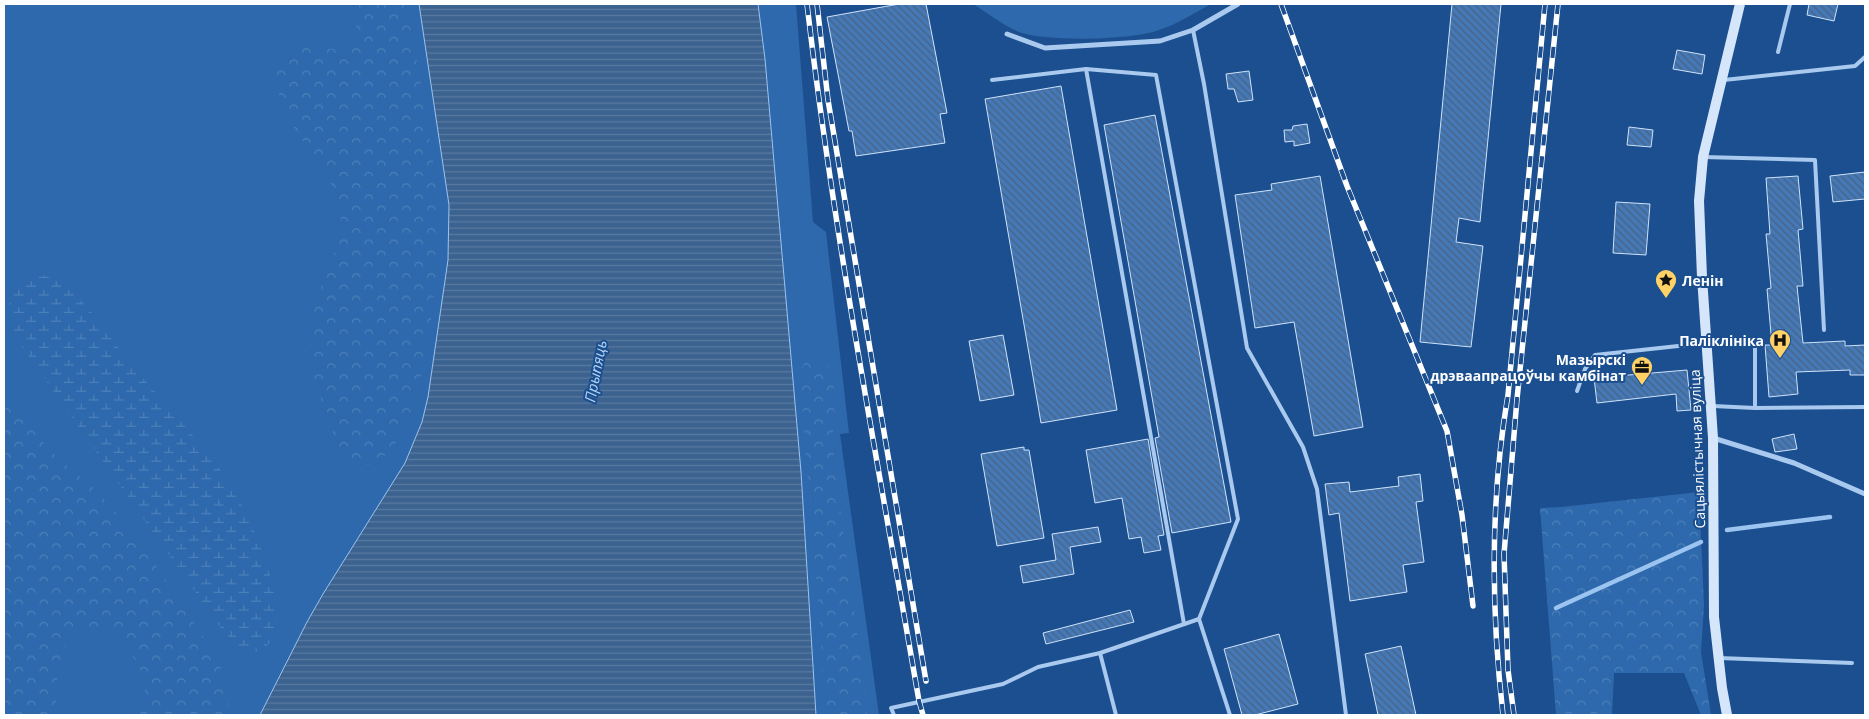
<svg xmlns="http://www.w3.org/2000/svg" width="1869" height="719" viewBox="0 0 1869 719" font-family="'Open Sans',sans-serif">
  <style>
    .green { fill: #2e69ad }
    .forest { fill: url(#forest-crowns) }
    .wetland { fill: url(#wetland-marsh) }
    .water { fill: url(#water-rules); stroke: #9cc4f0 }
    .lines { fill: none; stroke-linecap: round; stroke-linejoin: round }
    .stream { stroke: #9cc4f0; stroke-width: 4.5 }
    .building { fill: url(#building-back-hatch); stroke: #cfe3fa }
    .lane { stroke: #a9c9ee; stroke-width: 4 }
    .street { stroke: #a9c9ee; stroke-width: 5 }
    .secondary { stroke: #d6e6fa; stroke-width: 10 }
    .rail-casing { stroke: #fff; stroke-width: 5.5 }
    .rail { stroke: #1b4f8f; stroke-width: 4; stroke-dasharray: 11; stroke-linecap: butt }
    .labels { text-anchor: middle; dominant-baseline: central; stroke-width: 4; stroke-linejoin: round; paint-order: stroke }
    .poi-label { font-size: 14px; font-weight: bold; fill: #fff; stroke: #1b4f8f; text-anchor: end }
    .street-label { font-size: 14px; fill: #fff; stroke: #1b4f8f }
    .water-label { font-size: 15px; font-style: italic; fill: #b5d3f5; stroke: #1b4f8f }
  </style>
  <defs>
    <pattern id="forest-crowns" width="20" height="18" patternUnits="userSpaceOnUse" patternTransform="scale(1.25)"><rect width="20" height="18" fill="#2e69ad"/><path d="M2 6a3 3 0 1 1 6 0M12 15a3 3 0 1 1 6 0" fill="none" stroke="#4d80b9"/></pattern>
    <pattern id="wetland-marsh" width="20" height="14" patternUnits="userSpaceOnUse" patternTransform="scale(1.25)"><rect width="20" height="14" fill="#2e69ad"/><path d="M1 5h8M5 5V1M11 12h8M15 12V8" fill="none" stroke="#4d80b9"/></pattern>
    <pattern id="water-rules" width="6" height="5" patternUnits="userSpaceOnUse" patternTransform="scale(1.25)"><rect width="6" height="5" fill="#3c6290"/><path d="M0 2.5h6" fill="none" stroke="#597aa1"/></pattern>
    <pattern id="building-back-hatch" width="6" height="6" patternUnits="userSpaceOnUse" patternTransform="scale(1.25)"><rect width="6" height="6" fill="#4478b7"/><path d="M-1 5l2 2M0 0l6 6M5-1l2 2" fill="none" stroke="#486282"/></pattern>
  </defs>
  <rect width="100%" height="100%" fill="#1b4f8f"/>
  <g class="green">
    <path d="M4,4h415l30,201 -1,55 -20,137 -6,25 -17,41 -82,131 -16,28 -47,93h-256z"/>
    <path d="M758,4h38l17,218 13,10 23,201 -9,1 39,281h-157l43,-656z"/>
    <path d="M973,4h238c-18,10 -35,21 -55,27 -28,9 -110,11 -137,1 -17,-7 -31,-19 -46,-28z"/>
  </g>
  <g class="forest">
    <path d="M359,4h49c6,40 13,80 19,119 4,27 10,54 11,81 2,49 -9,251 -71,261 -12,1 -25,-3 -30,-14 -5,-9 -3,-20 -6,-30 -4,-12 -12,-24 -16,-37 -8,-26 -6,-59 2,-85 10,-34 31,-59 21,-96 -8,-33 -36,-57 -50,-87 -11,-20 -21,-55 5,-67 16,-7 33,2 49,0 12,-13 18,-27 17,-45z"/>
    <path d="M814,357c32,10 17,64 19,90 6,64 17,128 25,193 3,25 7,50 9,75h-43l-2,-63 -21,-263c0,-13 -2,-28 13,-32z"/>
    <path d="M4,394l36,45 18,19 34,29 18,18 41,53 57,86 12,22 7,23 1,26h-90c4,-8 8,-16 7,-25 0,-11 -6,-23 -11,-32 -18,-37 -60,-46 -73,0 -5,18 -5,39 -5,57h-52z"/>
    <path d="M1699,492l5,113 -3,47 10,63h-10l-17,-42h-70l-2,42h-56l-16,-207 21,-1z"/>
  </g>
  <path class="wetland" d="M46,275c38,18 59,57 85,89 44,54 97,101 123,167 11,26 41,103 7,119 -14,7 -29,-10 -38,-19l-203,-287c-15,-34 -20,-64 26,-69z"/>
  <path class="water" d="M419,4h339l7,55 36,413 15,243h-556l47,-93 16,-28 82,-131 17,-41 6,-25 20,-137 1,-55z"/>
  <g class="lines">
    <g class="stream">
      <path d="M1727,530l103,-13"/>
      <path d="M1556,608l145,-66"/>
    </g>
  </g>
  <g class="building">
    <path d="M899,4h27l21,109 -7,1 5,29 -89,13 -4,-25h-3l-22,-114z"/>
    <path d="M1452,4h49l-21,218 -21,-4 -3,24 27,4 -12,101 -51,-5z"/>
    <path d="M1809,4h29l-4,17 -27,-6z"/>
    <path d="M1677,50l28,5 -3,19 -29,-5z"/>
    <path d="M1249,71l4,29 -15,2 -4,-13h-6l-2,-15z"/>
    <path d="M1061,86l56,324 -76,13 -56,-324z"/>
    <path d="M1155,115l76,407 -59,11 -17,-95 4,-1 -55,-312z"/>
    <path d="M1307,124l3,19 -16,3v-5l-9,1 -1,-12h8l1,-4z"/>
    <path d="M1629,127l24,3 -2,17 -24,-2z"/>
    <path d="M1865,172v27l-32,3 -3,-26z"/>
    <path d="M1320,176l43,251 -49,9 -20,-114 -39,6 -20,-133 37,-5 -1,-6z"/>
    <path d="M1798,176l5,53 -5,1 5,56h-6l6,57 42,-2v5l20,-1v30h-15v-5l-54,2 2,22 -29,3 -4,-52h7l-5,-56 4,-1 -5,-54h4l-4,-56z"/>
    <path d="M1616,202l34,2 -4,51 -33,-2z"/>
    <path d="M1003,335l11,60 -34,6 -11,-60z"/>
    <path d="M1687,370l4,40 -14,1 -1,-17 -79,9 -3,-25z"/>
    <path d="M1794,434l3,15 -22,3 -3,-13z"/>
    <path d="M1148,439l16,96 -6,1 3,14 -17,3 -3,-16 -12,2 -7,-41 -27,5 -9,-53z"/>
    <path d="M1024,447v3h5l15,88 -47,8 -16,-92z"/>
    <path d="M1420,474l3,27 -7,1 8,60 -21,3 4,27 -57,9 -11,-88 -10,2 -4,-31 24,-2 1,10 49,-6 -1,-9z"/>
    <path d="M1098,527l3,15 -31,5 4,27 -51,9 -3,-17 36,-6 -4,-26z"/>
    <path d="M1130,610l4,12 -88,22 -3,-11z"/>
    <path d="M1279,634l19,70 -43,11h-13l-18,-66z"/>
    <path d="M1401,646l15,69h-38l-13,-61z"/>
  </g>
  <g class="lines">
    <g class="lane">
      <path d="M1193,30l11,54 43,264 56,99 14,42 29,226"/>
      <path d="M1778,52l12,-48"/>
      <path d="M1086,69l98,555"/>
      <path d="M992,80l94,-11 70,6 82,444 -39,100 31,96"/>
      <path d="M1724,80l131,-14 10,-9"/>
      <path d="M1703,157l112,3 9,170"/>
      <path d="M1577,391l8,-22 10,-14 111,-12"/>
      <path d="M1713,406l42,2v-60"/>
      <path d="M1755,408l110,-1"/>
      <path d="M1719,658l133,5"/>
      <path d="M894,715l-3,-7 112,-24 35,-17 62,-14"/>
      <path d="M1116,715l-16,-62 99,-34"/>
    </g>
    <g class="street">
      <path d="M1007,34l38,14 115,-7 33,-11 45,-26"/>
      <path d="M1713,438l81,25 71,31"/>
    </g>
    <path class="secondary" d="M1727,715l-5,-27 -8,-71 -1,-179 -11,-161 -3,-76 4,-44 37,-153"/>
    <g class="rail-casing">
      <g id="rail">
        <path d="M807,4c27,233 72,465 112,697l4,14"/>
        <path d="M817,4l11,96 98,581"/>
        <path d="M1281,4l66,182 100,245 15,84 11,91"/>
        <path d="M1503,715c-12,-106 -13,-215 5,-320l37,-391"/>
        <path d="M1514,715l-6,-45 -4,-116 13,-155 41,-395"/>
      </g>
    </g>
    <use href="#rail" class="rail"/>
  </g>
  <defs>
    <g id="sight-pin" transform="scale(1.125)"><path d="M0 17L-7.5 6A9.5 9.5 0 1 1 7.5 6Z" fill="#ffd166" stroke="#1b4f8f"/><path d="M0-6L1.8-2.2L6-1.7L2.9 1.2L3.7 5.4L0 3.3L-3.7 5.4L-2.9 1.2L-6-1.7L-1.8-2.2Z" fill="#111"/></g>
    <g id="hospital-pin" transform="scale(1.125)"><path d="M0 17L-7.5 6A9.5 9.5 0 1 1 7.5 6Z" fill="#ffd166" stroke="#1b4f8f"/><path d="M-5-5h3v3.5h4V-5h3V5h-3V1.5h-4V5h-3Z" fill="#111"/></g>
    <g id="office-pin" transform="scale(1.125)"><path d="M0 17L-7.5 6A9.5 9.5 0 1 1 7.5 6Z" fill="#ffd166" stroke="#1b4f8f"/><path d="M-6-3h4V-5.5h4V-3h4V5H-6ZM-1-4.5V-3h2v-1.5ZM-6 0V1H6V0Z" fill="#111"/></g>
  </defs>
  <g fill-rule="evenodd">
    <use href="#sight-pin" x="1666" y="280"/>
    <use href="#hospital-pin" x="1780" y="340"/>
    <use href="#office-pin" x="1642" y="367"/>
  </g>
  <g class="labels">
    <g class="poi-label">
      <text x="1682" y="280" text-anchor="start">Ленін</text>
      <text x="1764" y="340">Паліклініка</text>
      <text x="1626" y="359">Мазырскі<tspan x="1626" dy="16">дрэваапрацоўчы камбінат</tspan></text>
    </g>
    <g class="street-label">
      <text transform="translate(1697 449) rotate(-92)">Сацыялістычная вуліца</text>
    </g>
    <g class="water-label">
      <text transform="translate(595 371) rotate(-79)">Прыпяць</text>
    </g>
  </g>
  <rect width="1869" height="719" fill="none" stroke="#ffffff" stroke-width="10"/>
</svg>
